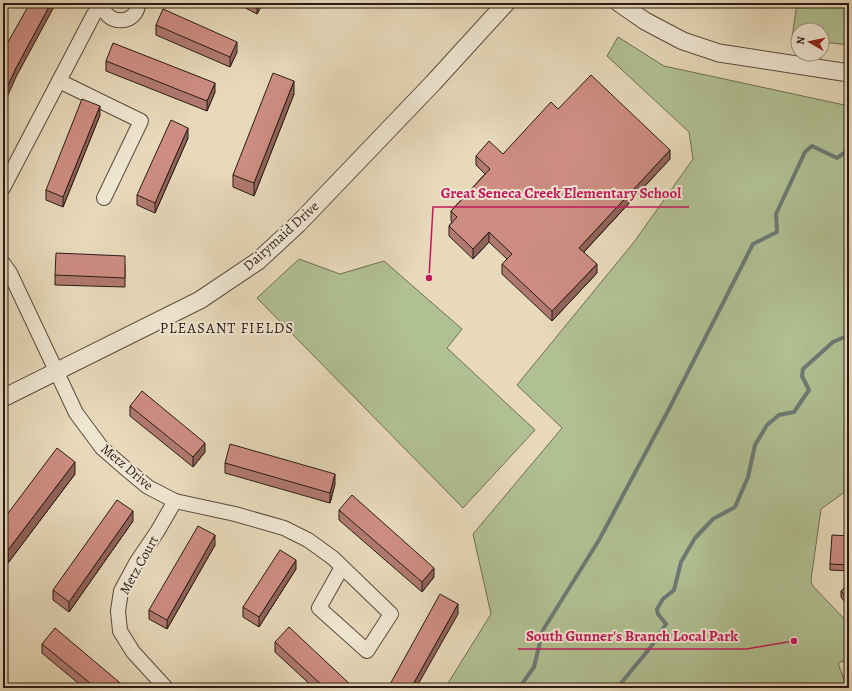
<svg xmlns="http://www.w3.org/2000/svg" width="852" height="691" viewBox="0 0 852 691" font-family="Alegreya,serif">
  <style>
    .green { fill: #b1c093; stroke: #6e6e54 }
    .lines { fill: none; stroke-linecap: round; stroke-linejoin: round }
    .stream { stroke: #6c7a74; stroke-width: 4 }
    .minor-casing { stroke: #5a4a3e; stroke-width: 16 }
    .tertiary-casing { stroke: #5a4a3e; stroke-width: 19 }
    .minor { stroke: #efe6d2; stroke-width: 14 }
    .tertiary { stroke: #efe6d2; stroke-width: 17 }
    .wall { fill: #b07970; stroke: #2b1b15 }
    .shaded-wall { fill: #90635b; stroke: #2b1b15 }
    .building { fill: #cd8d82; stroke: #2b1b15 }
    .labels { text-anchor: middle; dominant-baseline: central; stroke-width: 4; stroke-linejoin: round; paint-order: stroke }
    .street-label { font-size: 14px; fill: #2b1b15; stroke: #efe6d2 }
    .neighbourhood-label { font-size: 15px; letter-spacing: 1px; fill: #2b1b15; stroke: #efe6d2 }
    .leader { fill: none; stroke: #c2185b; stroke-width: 1.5 }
    .callout-dot { fill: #c2185b; stroke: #efe6d2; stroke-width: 1.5 }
    .callout-label { font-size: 15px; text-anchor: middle; font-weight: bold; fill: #c2185b; stroke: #efe6d2; stroke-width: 4; stroke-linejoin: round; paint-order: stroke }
  </style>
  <rect width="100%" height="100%" fill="#e7d9ba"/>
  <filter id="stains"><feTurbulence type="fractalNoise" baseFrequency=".005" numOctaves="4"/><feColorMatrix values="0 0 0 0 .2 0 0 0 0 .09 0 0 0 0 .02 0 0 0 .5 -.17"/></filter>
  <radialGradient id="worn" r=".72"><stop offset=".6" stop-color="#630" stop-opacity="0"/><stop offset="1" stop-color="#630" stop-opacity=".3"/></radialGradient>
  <g class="green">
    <path d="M797,3h52v42l-27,-3v-12h-24v9l-6,-1z"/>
    <path d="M618,37l46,29 185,40v383l-28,20 -10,71 1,5 37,39v35l-11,4 9,25h-402l46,-74 -18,-80 89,-106 -45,-43 117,-143 59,-83 -4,-27 -82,-76z"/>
    <path d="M299,259l41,15 44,-13 78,68 -15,19 88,82 -72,78 -206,-210z"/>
  </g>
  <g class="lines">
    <g class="stream">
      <path d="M519,688l15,-21 9,-37 56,-90 70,-131 84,-165 24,-12 -1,-18 29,-62 7,-6 25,12 10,-7h2"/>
      <path d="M617,688l33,-40 16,-24 -8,-10 -1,-5 6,-10 11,-9 7,-28 14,-24 18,-19 22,-12 13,-30 7,-32 12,-20 12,-10 15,-3 15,-22 -7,-14 1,-7 30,-27 16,-7"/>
    </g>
    <g class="minor-casing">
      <g id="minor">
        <path d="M103,3c0,23 35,23 35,0"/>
        <path d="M59,81l82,40 -37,77"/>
        <path d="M3,188l91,-174 9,-7"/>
        <path d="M3,263l7,10 66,140 26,35 23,20 23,19 27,14 60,13 49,14 24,12 25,18 58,56 -24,37 -48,-43 23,-41"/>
        <path d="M166,688l-33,-36 -13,-21 -2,-20 3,-20 15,-28 21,-31 18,-31"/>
      </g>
    </g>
    <g class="tertiary-casing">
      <g id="tertiary">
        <path d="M619,3l26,18 17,9 21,11 36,12 130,20"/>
        <path d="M3,398l197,-98 58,-39 40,-37 135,-141 73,-80"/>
      </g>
    </g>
    <use href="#minor" class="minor"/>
    <use href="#tertiary" class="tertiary"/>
  </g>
  <g class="wall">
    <path d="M236,3h27l-6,11z"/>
    <path d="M754,3h14l-1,5z"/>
    <path d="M156,25l81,27 -7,15 -74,-32z"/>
    <path d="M106,61l109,31 -8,19 -101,-40z"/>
    <path d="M294,94l-40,102 -21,-9v-12z"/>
    <path d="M558,109l112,50 -86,93 13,21 -45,48 -50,-47v-10l5,-5 -18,-17 -16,17 -24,-23v-10l3,-4 -1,-1v-10l34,-37 -9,-9v-9l27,-2z"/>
    <path d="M100,115l-37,92 -17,-7v-10z"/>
    <path d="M188,138l-33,75 -18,-8v-10z"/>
    <path d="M125,265v22l-70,-2v-10z"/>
    <path d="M130,406l75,46 -12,15 -63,-51z"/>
    <path d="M225,463l110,21 -5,19 -105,-30z"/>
    <path d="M75,474l-67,89 -5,-4v-39z"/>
    <path d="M339,510l95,67 -12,15 -83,-72z"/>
    <path d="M133,521l-64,91 -16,-12v-10z"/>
    <path d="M849,536v35l-19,-1v-6z"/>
    <path d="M215,545l-48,84 -18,-10v-9z"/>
    <path d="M296,569l-37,58 -16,-10v-10z"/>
    <path d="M849,584v23l-8,-10v-6z"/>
    <path d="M275,642l79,46h-40l-39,-36z"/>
    <path d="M42,644l84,44h-42l-42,-35z"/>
  </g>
  <g class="shaded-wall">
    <path d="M51,3h5l-40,74 -13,29v-10l13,-28z"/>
    <path d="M258,3h5l-6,11v-10z"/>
    <path d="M237,42v10l-7,15v-10z"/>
    <path d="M294,81v13l-40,102v-13z"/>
    <path d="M215,83v9l-8,19v-10z"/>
    <path d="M100,106v9l-37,92v-10z"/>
    <path d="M188,128v10l-33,75v-10z"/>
    <path d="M670,150v9l-91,98v-9z"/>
    <path d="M489,232v10l-16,17v-10z"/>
    <path d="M597,264v9l-45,48v-10z"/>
    <path d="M205,443v9l-12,15v-10z"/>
    <path d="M75,462v12l-67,89v-13z"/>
    <path d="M335,474v10l-5,19v-10z"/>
    <path d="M133,511v10l-64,91v-10z"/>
    <path d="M215,535v10l-48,84v-9z"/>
    <path d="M296,560v9l-37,58v-10z"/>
    <path d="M434,568v9l-12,15v-10z"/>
    <path d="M458,604v10l-42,74h-5z"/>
  </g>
  <g class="building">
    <path d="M30,3h21l-35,65 -13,28v-45z"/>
    <path d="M163,9l74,33 -7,15 -74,-32z"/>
    <path d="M113,43l102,40 -8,18 -101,-40z"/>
    <path d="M273,73l21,8 -40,102 -21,-8z"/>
    <path d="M591,75l79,75 -91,98 18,16 -45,47 -50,-47 10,-10 -23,-22 -16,17 -24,-23 8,-9 -6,-6 39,-42 -14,-13 13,-15 14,13 48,-52 7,7z"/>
    <path d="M82,99l18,7 -37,91 -17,-7z"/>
    <path d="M171,120l17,8 -33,75 -18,-8z"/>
    <path d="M56,253l69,3v22l-70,-3z"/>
    <path d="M142,391l63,52 -12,14 -63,-51z"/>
    <path d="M230,444l105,30 -5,19 -105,-30z"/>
    <path d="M57,448l18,14 -67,88 -5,-3v-27z"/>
    <path d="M352,495l82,73 -12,14 -83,-72z"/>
    <path d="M117,500l16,11 -64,91 -16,-12z"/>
    <path d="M198,526l17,9 -48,85 -18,-10z"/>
    <path d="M832,535l17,1v29l-19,-1z"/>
    <path d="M280,550l16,10 -37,57 -16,-10z"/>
    <path d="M849,584v17l-8,-10z"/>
    <path d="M440,594l18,10 -47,84h-23z"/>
    <path d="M289,627l65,61h-29l-50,-46z"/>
    <path d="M55,628l71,60h-30l-54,-44z"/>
    <path d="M3,684l4,4h-4z"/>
  </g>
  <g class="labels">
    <g class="street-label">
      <text transform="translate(281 236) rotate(-42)">Dairymaid Drive</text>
      <text transform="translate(127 467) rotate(40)">Metz Drive</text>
      <text transform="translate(139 565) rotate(-61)">Metz Court</text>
    </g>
    <g class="neighbourhood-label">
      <text x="227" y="328">PLEASANT FIELDS</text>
    </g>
  </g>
  <path class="leader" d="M429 278L433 207H689M794 641L746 649H518"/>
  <g class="callout-dot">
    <circle cx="429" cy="278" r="4"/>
    <circle cx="794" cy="641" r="4"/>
  </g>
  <g class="callout-label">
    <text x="561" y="198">Great Seneca Creek Elementary School</text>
    <text x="632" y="641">South Gunner's Branch Local Park</text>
  </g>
  <rect width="852" height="691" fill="none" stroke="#e7d9ba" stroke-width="16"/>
  <rect x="4" y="4" width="844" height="683" fill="none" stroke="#2b1b15" stroke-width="2"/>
  <rect x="8" y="8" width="836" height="675" fill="none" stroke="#2b1b15"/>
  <g transform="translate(810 42) rotate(279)"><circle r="19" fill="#efe6d2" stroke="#a19586"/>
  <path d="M0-3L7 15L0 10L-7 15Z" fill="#8f2418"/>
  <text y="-6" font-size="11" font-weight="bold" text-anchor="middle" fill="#2b1b15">N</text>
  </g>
  <rect width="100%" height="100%" filter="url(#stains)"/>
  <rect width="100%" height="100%" fill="url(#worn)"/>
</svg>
